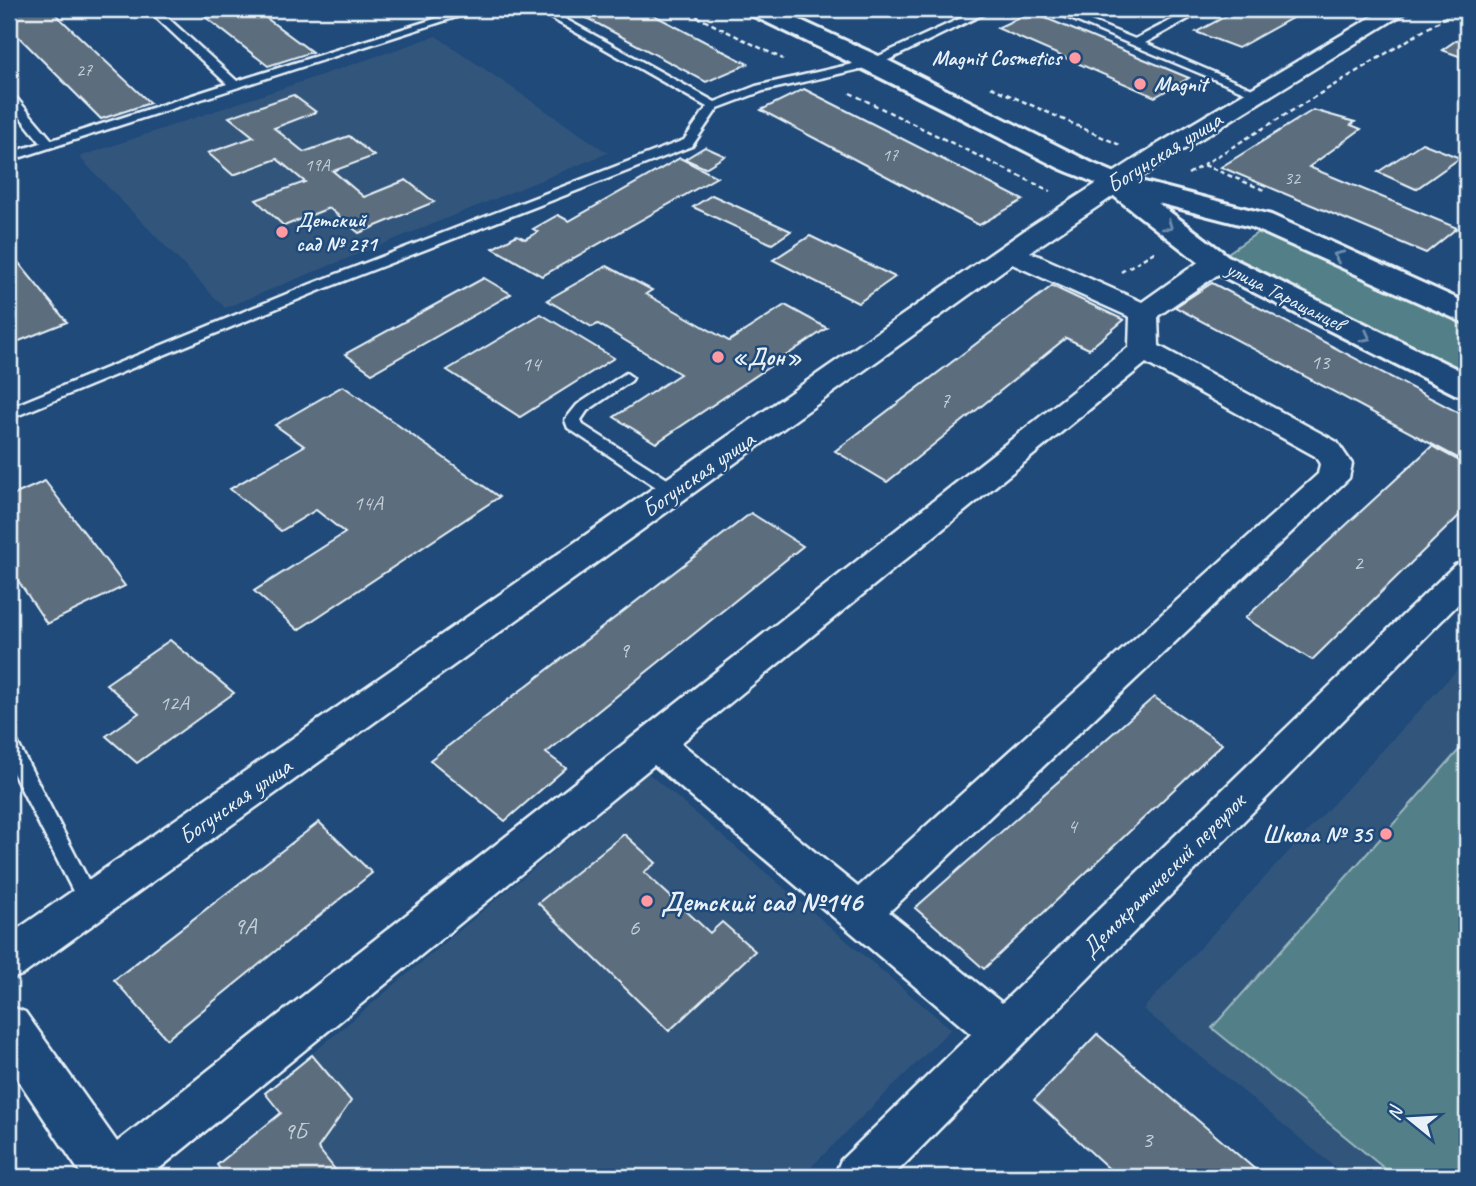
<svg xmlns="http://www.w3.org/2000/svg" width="1476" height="1186" viewBox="0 0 1476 1186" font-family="Caveat,sans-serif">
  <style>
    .built { fill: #31557b }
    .green { fill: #528088; stroke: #9db8c0; stroke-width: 2 }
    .building { fill: #5c6e7d; stroke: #e8f1f8; stroke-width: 2 }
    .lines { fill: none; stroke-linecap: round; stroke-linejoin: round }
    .service-casing { stroke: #e8f1f8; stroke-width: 5 }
    .minor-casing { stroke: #e8f1f8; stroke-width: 5 }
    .tertiary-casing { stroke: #e8f1f8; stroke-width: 6 }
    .path { stroke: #e8f1f8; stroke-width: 2.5; stroke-dasharray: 5 3.5; stroke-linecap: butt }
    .service { fill: #1f4a7a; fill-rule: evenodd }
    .minor { fill: #1f4a7a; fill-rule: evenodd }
    .tertiary { fill: #1f4a7a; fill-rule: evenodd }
    .oneway { stroke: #6f8dac }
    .poi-dot { fill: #ff9aa2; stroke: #1f4a7a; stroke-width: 2.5 }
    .labels { text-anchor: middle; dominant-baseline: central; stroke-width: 5; stroke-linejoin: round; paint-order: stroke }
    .far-number-label { font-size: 18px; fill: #c5d0d9 }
    .far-poi-label { font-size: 21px; font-weight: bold; fill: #e8f1f8; stroke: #1f4a7a; text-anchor: start }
    .far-street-label { font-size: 21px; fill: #e8f1f8; stroke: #1f4a7a }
    .number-label { font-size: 21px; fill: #c5d0d9 }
    .street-label { font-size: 24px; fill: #e8f1f8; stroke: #1f4a7a }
    .poi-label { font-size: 24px; font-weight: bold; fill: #e8f1f8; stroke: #1f4a7a; text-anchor: start }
    .near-number-label { font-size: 24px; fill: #c5d0d9 }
    .near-poi-label { font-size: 28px; font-weight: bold; fill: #e8f1f8; stroke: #1f4a7a; text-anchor: start }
  </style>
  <rect width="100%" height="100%" fill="#1f4a7a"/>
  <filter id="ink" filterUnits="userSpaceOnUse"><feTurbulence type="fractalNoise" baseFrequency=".0143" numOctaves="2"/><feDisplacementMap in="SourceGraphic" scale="14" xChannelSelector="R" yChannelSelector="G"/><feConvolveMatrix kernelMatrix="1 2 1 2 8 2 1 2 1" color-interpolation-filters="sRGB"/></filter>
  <g filter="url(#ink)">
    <g class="built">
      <path d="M436,36l172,117 -383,155 -146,-151z"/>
      <path d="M1467,659v518h-120l-204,-168z"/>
      <path d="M648,773l303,256 -150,148h-575l-9,-12 64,-52 -16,-20z"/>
    </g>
    <g class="green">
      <path d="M1263,229l204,94v55l-245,-121z"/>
      <path d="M1467,741v436h-72l-183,-149z"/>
    </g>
    <g class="building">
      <path d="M9,9h41l100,94 -49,16 -92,-92z"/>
      <path d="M195,9h59l58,43 -44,14z"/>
      <path d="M570,9h72l106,55 -42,18z"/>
      <path d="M1239,9h50l12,4 -63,35 -42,-16z"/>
      <path d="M1031,12l53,22 105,44 -34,19 -158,-69z"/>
      <path d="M1467,33v26l-25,-9z"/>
      <path d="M804,89l219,111 -44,25 -218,-115z"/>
      <path d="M293,95l23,17 -42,16 30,24 45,-16 25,20 -41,15 31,26 42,-17 28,22 -75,31 -30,-25 -45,18 -28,-26 49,-18 -28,-23 -44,16 -25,-22 46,-16 -25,-20z"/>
      <path d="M1313,110l42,12 -4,3 10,4 -52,38 148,61 -31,25 -205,-86z"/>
      <path d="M1422,143l38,15 -44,31 -38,-17z"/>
      <path d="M705,147l20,9 -20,12 -20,-9z"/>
      <path d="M680,158l37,19 -175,99 -49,-28 24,-13 8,4 13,-7 -5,-3 25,-14 11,6z"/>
      <path d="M712,195l79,36 -19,13 -79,-37z"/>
      <path d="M810,236l85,41 -37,26 -85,-43z"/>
      <path d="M9,251l58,71 -58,23z"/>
      <path d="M607,266l45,24 -6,4 83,47 56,-36 42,23 -171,115 -42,-26 66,-43 -82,-50 -6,3 -45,-27z"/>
      <path d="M484,278l27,16 -139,79 -27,-19z"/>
      <path d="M1212,283l255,134v46l-292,-156z"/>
      <path d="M1052,286l72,34 -35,29 -23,-11 -179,144 -52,-31z"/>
      <path d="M541,314l73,44 -94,59 -73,-47z"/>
      <path d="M343,386l156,111 -201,133 -44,-39 91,-58 -29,-23 -35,21 -51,-42 74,-43 -29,-21z"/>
      <path d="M1432,446l35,19v43l-155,152 -67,-42z"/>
      <path d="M45,481l80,105 -78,38 -38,-57v-70z"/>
      <path d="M751,513l52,33 -257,207 20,15 -61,53 -75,-61z"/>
      <path d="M170,640l64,53 -97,70 -31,-27 33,-23 -33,-29z"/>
      <path d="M1154,697l68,47 -238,225 -69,-61z"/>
      <path d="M319,822l53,51 -205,166 -53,-59z"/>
      <path d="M624,834l32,29 -12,9 66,61 12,-11 33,29 -86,80 -131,-128z"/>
      <path d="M1097,1034l167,143h-146l-84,-77z"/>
      <path d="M312,1055l39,46 -33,47 23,29h-115l-9,-12 64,-52 -16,-20z"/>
    </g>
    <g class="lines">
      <g class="service-casing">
        <g id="service">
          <path d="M147,9h11l79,72 229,-72h15l-472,152v-8l32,-10 -32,-40v-10l4,1 39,46 175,-56z"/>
          <path d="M535,9h12l168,93 41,-16 114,-26 111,-51h13l-116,56 -115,26 -45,17 -26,38 -371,144 -312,129v-11l302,-124 373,-144 23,-33z"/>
          <path d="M1047,9h14l74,30 58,-30h13l-61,34 119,51 -10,2z"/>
          <path d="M626,373l7,5 -2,3 -44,30 -6,9 2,5 97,62 2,4 -2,4h-12l-100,-67 -3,-8 12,-15z"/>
          <path d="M9,738l7,2 81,157 4,7 -4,7 -7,2 -7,-2 -74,-146z"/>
        </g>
      </g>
      <g class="minor-casing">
        <path id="minor" d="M1385,9h26l-235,145 -146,98 112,50 65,-46h20l4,6 -4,6 -69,48 1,30 178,96 15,22 -3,14 -460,434 113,91 453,-438 12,-3v33l-575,582h-58l7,-17 130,-126 -317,-269 -505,412h-66l-74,-111v-60l16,6 92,130 1012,-795 1,-30 -118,-53 -988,710 -15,6v-45l1019,-707 130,-84zM1146,363l169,93 5,8 -2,10 -460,413 -177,-144z"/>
      </g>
      <g class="tertiary-casing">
        <path id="tertiary" d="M745,9h31l107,49 211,106 31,13 146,38 196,88v21l-216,-97 -93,-24 70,53 239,118v23l-12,-3 -249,-126 -91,-71c-10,-14 -43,-22 -60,-31 -102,-52 -203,-104 -306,-152z"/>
      </g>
      <g class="path">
        <path d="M681,9l102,50"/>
        <path d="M991,87l129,58"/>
        <path d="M850,93l200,98"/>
        <path d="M1204,165l60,25"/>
        <path d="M1188,174l271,-165"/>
        <path d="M1121,272l35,-21"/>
      </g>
      <use href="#service" class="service"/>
      <use href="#minor" class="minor"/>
      <use href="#tertiary" class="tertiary"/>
    </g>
    <defs><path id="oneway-chevron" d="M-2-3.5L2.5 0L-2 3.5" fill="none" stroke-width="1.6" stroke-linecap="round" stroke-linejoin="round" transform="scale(1.75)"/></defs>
    <g class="oneway">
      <use href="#oneway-chevron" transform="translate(1168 226) rotate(36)"/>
      <use href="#oneway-chevron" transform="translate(1338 256) rotate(-155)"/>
      <use href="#oneway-chevron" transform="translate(1366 337) rotate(27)"/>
    </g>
  </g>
  <g class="poi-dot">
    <circle cx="1075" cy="58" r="7"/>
    <circle cx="1140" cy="84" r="7"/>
    <circle cx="282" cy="232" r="7"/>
    <circle cx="718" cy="357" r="7"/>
    <circle cx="1386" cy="834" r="7"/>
    <circle cx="647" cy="901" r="7"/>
  </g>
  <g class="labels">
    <g class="far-number-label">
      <text x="84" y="70">27</text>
      <text x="890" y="155">17</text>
      <text x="317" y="165">19А</text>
      <text x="1292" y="178">32</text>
    </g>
    <g class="far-poi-label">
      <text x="1061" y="58" text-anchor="end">Magnit Cosmetics</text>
      <text x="1154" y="84">Magnit</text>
      <text x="296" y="220">Детский<tspan x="296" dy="24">сад № 271</tspan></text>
    </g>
    <g class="far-street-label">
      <text transform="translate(1285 296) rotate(27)">улица Таращанцев</text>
    </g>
    <g class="number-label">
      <text x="1320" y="362">13</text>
      <text x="531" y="364">14</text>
      <text x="945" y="400">7</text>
      <text x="368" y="503">14А</text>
      <text x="1358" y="563">2</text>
      <text x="624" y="650">9</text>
      <text x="174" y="703">12А</text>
      <text x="1072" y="826">4</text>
    </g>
    <g class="street-label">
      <text transform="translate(1164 152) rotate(-32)">Богунская улица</text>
      <text transform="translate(698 474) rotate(-35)">Богунская улица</text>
      <text transform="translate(235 801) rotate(-35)">Богунская улица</text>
      <text transform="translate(1163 875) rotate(-45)">Демократический переулок</text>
    </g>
    <g class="poi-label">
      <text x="732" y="357">«Дон»</text>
      <text x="1372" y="834" text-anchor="end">Школа № 35</text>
    </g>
    <g class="near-number-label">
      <text x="245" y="926">9А</text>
      <text x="634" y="927">6</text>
      <text x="295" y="1131">9Б</text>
      <text x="1147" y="1139">3</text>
    </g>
    <g class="near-poi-label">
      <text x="661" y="901">Детский сад №146</text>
    </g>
  </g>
  <rect width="1476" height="1186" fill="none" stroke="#1f4a7a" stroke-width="35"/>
  <rect x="18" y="18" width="1441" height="1151" fill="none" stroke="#e8f1f8" stroke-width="2.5" filter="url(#ink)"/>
  <g transform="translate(1410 1119) rotate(288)" stroke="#1f4a7a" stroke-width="5" paint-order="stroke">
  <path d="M0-5L12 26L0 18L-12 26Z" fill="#e8f1f8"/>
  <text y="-10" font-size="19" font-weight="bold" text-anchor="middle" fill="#e8f1f8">N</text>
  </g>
</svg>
